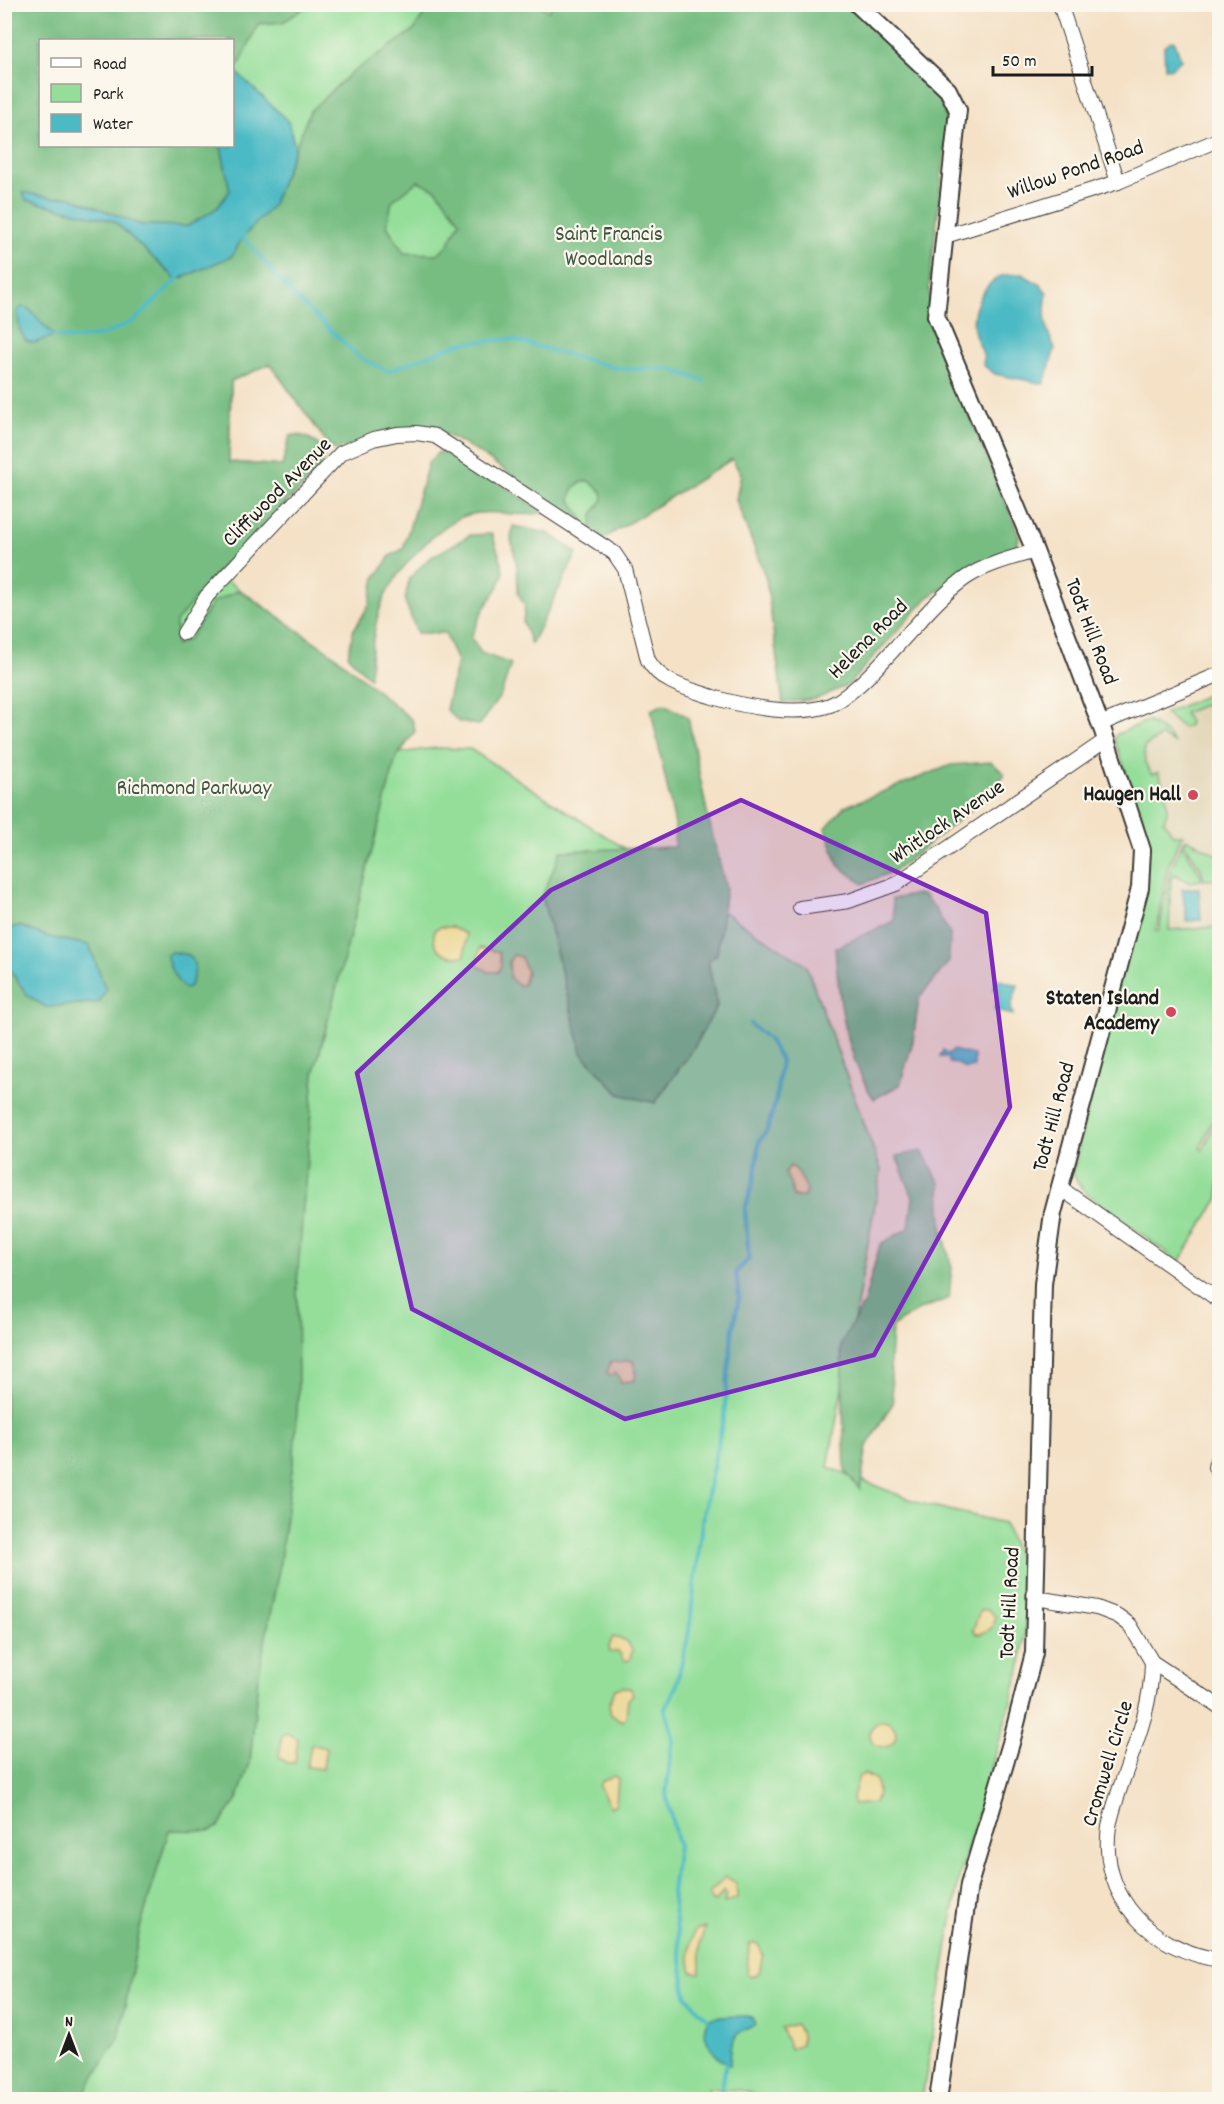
<svg xmlns="http://www.w3.org/2000/svg" width="1224" height="2104" viewBox="0 0 1224 2104" font-family="Dekko,sans-serif">
  <style>
    .built { fill: #e2d6b7 }
    .green { fill: #94de9a; stroke: #587d5b; stroke-width: 1.5; fill-rule: evenodd }
    .forest { fill: #77bd82; stroke: #4a6c4f; stroke-width: 1.5; fill-rule: evenodd }
    .sand { fill: #eeda9e; stroke: #857b5d; stroke-width: 1.5 }
    .water { fill: #4cbac4; stroke: #346b70; stroke-width: 1.5 }
    .lines { fill: none; stroke-linecap: round; stroke-linejoin: round }
    .stream { stroke: #4cbac4; stroke-width: 4 }
    .minor-casing { stroke: #3c3a36; stroke-width: 16 }
    .tertiary-casing { stroke: #3c3a36; stroke-width: 20 }
    .minor { stroke: #fff; stroke-width: 14 }
    .tertiary { stroke: #fff; stroke-width: 16 }
    .marked { fill: #7b2cbf; fill-opacity: 0.2; stroke: #7b2cbf; stroke-width: 4.5; stroke-linejoin: round }
    .poi-dot { fill: #d1495b; stroke: #fbf7ec; stroke-width: 2 }
    .labels { text-anchor: middle; dominant-baseline: central; stroke-width: 4.5; stroke-linejoin: round; paint-order: stroke }
    .street-label { font-size: 22px; fill: #1c1c1c; stroke: #fbf7ec }
    .park-label { font-size: 22px; fill: #405642; stroke: #fbf7ec }
    .poi-label { font-size: 22px; font-weight: bold; fill: #1c1c1c; stroke: #fbf7ec; text-anchor: end }
  </style>
  <rect width="100%" height="100%" fill="#fbf7ec"/>
  <filter id="ink" filterUnits="userSpaceOnUse"><feTurbulence type="fractalNoise" baseFrequency=".0167" numOctaves="2"/><feDisplacementMap in="SourceGraphic" scale="12" xChannelSelector="R" yChannelSelector="G"/><feConvolveMatrix kernelMatrix="1 2 1 2 8 2 1 2 1" color-interpolation-filters="sRGB"/></filter>
  <filter id="wash" filterUnits="userSpaceOnUse"><feTurbulence type="fractalNoise" baseFrequency=".008" numOctaves="4" result="noise"/><feDisplacementMap in="SourceGraphic" scale="24" xChannelSelector="R" yChannelSelector="G"/><feGaussianBlur stdDeviation="1.35" result="paint"/><feColorMatrix in="noise" values="0 0 0 0 0 0 0 0 0 0 0 0 0 0 0 0 0 1.4 0 .05"/><feComposite in="paint" operator="in"/></filter>
  <g filter="url(#wash)">
    <rect width="100%" height="100%" fill="#f4e1c6"/>
    <path class="built" d="M1219,690v508l-37,59 -29,-355 1,-39 -34,-130z"/>
    <g class="green">
      <path d="M5,5h843l91,91 7,19 1,16 -18,157 3,37 84,203 3,9 -2,9 -43,21 -46,30 -80,88 -32,14 -33,4 -17,-125 -30,-78 5,-26 -9,-15 -129,80 -20,-11c-35,-25 -121,-96 -159,-100l-94,19 -60,-83 -39,17 -2,81 53,4 8,-30c17,-4 40,11 32,31l-106,106 122,85 74,62 3,11 -15,22 35,-5 35,1 336,216 75,205 -53,297 91,36 85,20 22,54v48l-6,45 -61,208 -37,221h-159l-17,-8 -38,-3 3,11 -706,1zM40,40h192v106h-192z"/>
      <path d="M1219,690v9l-35,14 5,9 -1,5h-6l-17,-14z"/>
      <path d="M1147,721l19,12 9,11 -14,-8 -17,11 1,16 7,12 6,-3c6,18 14,32 6,49l9,14h11l-4,4 -13,30 -11,61 3,1 11,-60 12,-27 17,27 3,9 -14,2 -13,-8 -4,5 -2,51 50,-3v181l-19,40 3,2 16,-35v83l-40,64 -93,-69 -9,-11 -4,-10 75,-328 -6,-27 -28,-78 3,-5z"/>
      <path d="M1188,839l31,17v23l-15,1 -3,-12 -18,-27z"/>
    </g>
    <g class="forest">
      <path d="M553,4l295,1 80,78c12,15 18,29 19,48l-18,157 3,37 84,203 3,9 -2,9 -43,21 -46,30 -80,88 -32,14 -33,4 -17,-125 -30,-78 5,-26 -9,-15 -129,80 -12,-6 2,-19 10,-15 -1,-7 -13,-11c-12,0 -17,7 -19,18l13,21v8c-35,-25 -121,-96 -159,-100l-88,22 -6,-3 -60,-83 -39,17 -2,81 53,4 8,-30c17,-4 40,11 32,31l-106,106 -40,49v23l14,-7 22,-35 27,-13 99,68 74,62 3,11 -19,27 -82,316 -17,208 1,113 -4,60 -15,114 -21,109 -8,85 -13,37 -19,27 -8,4 -41,-1 -29,98 -21,110 -39,61h-75v-1136l23,33 18,11 53,-5 7,-12 -17,-45 -41,-8 -29,-11 -14,3 -1,-489 4,-17 -4,-3 1,-415h304l-26,17 -25,2 -18,40 -7,5 -1,-29h-192v106h181l9,45 -13,17 -29,18 -47,-1 -73,-29 -14,2 -31,-5 31,14 60,14 63,59 55,-24 11,-19 29,-31 38,-95 40,-37 64,-44 16,-25h110l9,6zM418,181l19,9 23,31 -12,24 -11,9 -33,-1 -17,-27 5,-25zM29,309l25,27 -20,7 -8,-2 -6,-11zM171,952l18,3c6,13 7,19 0,32l-9,-3 -12,-24z"/>
      <path d="M439,452l17,4 89,56c-25,7 -52,-4 -77,3 -17,5 -30,16 -42,28 -45,43 -54,74 -56,135l-22,-22 5,-25 16,-26 6,-27 15,-22 13,-7 26,-88z"/>
      <path d="M513,526l35,7 29,20 -46,91 -8,-22 2,-16 -7,-13 -1,-27 -6,-27z"/>
      <path d="M492,534l10,29 1,12 -5,13 -15,22 -12,27 10,16 30,11 -10,31 -22,30 -20,-3 -13,-13 11,-47 -12,-29h-28l-12,-32 4,-22 19,-20 42,-24z"/>
      <path d="M664,704l24,13 20,100 18,71 -9,66 -9,7 9,45 -24,43 -38,54 -36,-9 -37,-41 -40,-157 19,-45 113,-4 1,-22 -24,-115z"/>
      <path d="M991,762l14,12 -18,23 -91,73 -33,14 -25,-19 -12,-37 18,-21 107,-42z"/>
      <path d="M917,894l7,2 10,11 16,27 -1,28 -30,36 -6,43 -13,44 -26,14c-29,-44 -35,-99 -39,-151l59,-27 -2,-22z"/>
      <path d="M922,1151l18,32 2,44 10,41 -3,30 -32,13 -25,16 -2,35 3,41 -26,43 -7,44 -15,-19 -4,-127 23,-41 16,-59 29,-16 4,-31 -17,-41z"/>
    </g>
    <g class="sand">
      <path d="M440,927h11l15,7 -1,22c-18,3 -36,-7 -30,-27z"/>
      <path d="M480,948l19,4 2,14 -3,6h-9l-13,-7z"/>
      <path d="M513,955l8,2 6,15 -4,13h-5l-8,-7 -1,-17z"/>
      <path d="M790,1166l6,3 11,20 -3,8h-11l-2,-12 -6,-12z"/>
      <path d="M627,1360l6,1 3,13 -2,7 -13,1 -5,-9 -6,2 -3,-2 4,-12 8,2z"/>
      <path d="M988,1609l7,7 -3,12 -11,6h-5l-3,-4 7,-20z"/>
      <path d="M613,1637l14,4 5,9 -2,10 -6,1 -5,-9h-9l-1,-6z"/>
      <path d="M623,1687l8,2 2,5 -5,6 -2,18 -4,3 -11,-6 -2,-10 6,-16z"/>
      <circle cx="883" cy="1734" r="13"/>
      <path d="M286,1733l12,6 -3,24h-8l-8,-6 3,-22z"/>
      <path d="M311,1744l15,4 -3,21 -16,-2z"/>
      <path d="M865,1774l10,5c3,9 5,16 -1,24l-20,2 -2,-5 7,-24z"/>
      <path d="M613,1776l5,2 -2,26 -6,3 -11,-21 2,-4z"/>
      <path d="M726,1877l10,6 1,15 -13,5 2,-9 -2,-3 -9,11 -4,-2 -2,-7z"/>
      <path d="M705,1928l-5,15v30l-8,-1c-4,-15 -3,-29 3,-42z"/>
      <path d="M753,1943l5,1 5,10 -4,19 -8,4 -4,-3 2,-29z"/>
      <path d="M796,2024l5,10v10l-11,5 -9,-21z"/>
    </g>
    <g class="water">
      <path d="M1171,41l4,1 6,18 -11,9 -5,-1 -1,-22z"/>
      <path d="M233,69l55,52 7,26 -23,59 -29,31 -11,19 -55,24 -63,-59 -88,-21 -3,-8 31,6 14,-2 73,29 47,1 29,-18 13,-17 -9,-45h11z"/>
      <path d="M1022,274l19,11 6,8c-4,20 -2,38 8,55l-11,36 -49,-10 -12,-9c3,-13 -5,-19 -8,-31 -6,-20 6,-47 24,-57 6,-3 16,-2 23,-3z"/>
      <path d="M22,307l7,2 25,27 -20,7 -8,-2 -6,-11 -3,-19z"/>
      <path d="M1199,888l2,32 -14,1 -5,-32z"/>
      <path d="M19,926l29,11 41,8 17,45 -7,12 -53,5 -18,-11 -23,-33v-34z"/>
      <path d="M171,952l18,3c9,10 6,21 0,32l-5,1c-8,-7 -16,-23 -17,-33z"/>
      <path d="M996,979l22,6 -7,22 2,8 -19,-5 6,-20 -6,-1z"/>
      <path d="M943,1050l5,4 5,-4 21,5v12l-9,2 -7,-5 -9,-1 -1,-5 -8,-1z"/>
      <path d="M745,2016l7,1 3,8 -18,9 -6,14 -1,17c-15,-3 -37,-39 -18,-47 5,-2 26,-1 33,-2z"/>
    </g>
    <g class="lines">
      <g class="stream">
        <path d="M244,233l-1,4 49,57 68,64 28,13 72,-28 50,-4 110,30h51l33,12"/>
        <path d="M54,336l18,3 31,-4 31,-14 45,-43"/>
        <path d="M711,2023l-25,-27 -5,-36 -9,-68 6,-46 -12,-52 7,-57 -8,-28 11,-22 13,-56 14,-117 21,-99 8,-81 7,-36 -3,-26 13,-13 -4,-49 10,-35 4,-33 8,-12 9,-30 5,-40 -13,-21 -18,-15"/>
        <path d="M720,2100l6,-36"/>
      </g>
    </g>
  </g>
  <g filter="url(#ink)">
    <g class="lines">
      <g class="minor-casing">
        <g id="minor">
          <path d="M1060,4l58,178"/>
          <path d="M945,236l173,-54 102,-43"/>
          <path d="M184,633l23,-37 134,-143 32,-14 24,-5 20,-1 18,3 179,117 11,16 23,91c12,23 41,29 65,37 32,10 85,20 117,8 27,-11 66,-59 87,-81 14,-16 32,-35 50,-47 20,-13 45,-19 68,-26"/>
          <path d="M1100,724l120,-50"/>
          <path d="M800,908l49,-7 47,-17 210,-144"/>
          <path d="M1059,1187l161,114"/>
          <path d="M1220,1450l-5,17 5,10"/>
          <path d="M1036,1598l61,10 21,8 12,9 22,37 68,45"/>
          <path d="M1152,1662c-1,63 -30,106 -43,164 -10,72 43,124 111,134"/>
        </g>
      </g>
      <g class="tertiary-casing">
        <path id="tertiary" d="M857,4l91,86 10,20 -22,206 99,235 68,180 39,119 -2,38 -87,325 -10,71 -9,369 -23,90 -42,142 -31,215"/>
      </g>
      <use href="#minor" class="minor"/>
      <use href="#tertiary" class="tertiary"/>
    </g>
  </g>
  <path class="marked" d="M741,800l245,113 24,194 -136,248 -249,64 -213,-110 -55,-236 194,-183z"/>
  <g class="poi-dot">
    <circle cx="1193" cy="795" r="6"/>
    <circle cx="1171" cy="1012" r="6"/>
  </g>
  <g class="labels">
    <g class="street-label">
      <text transform="translate(1076 171) rotate(-19)">Willow Pond Road</text>
      <text transform="translate(278 493) rotate(-45)">Cliffwood Avenue</text>
      <text transform="translate(1090 632) rotate(69)">Todt Hill Road</text>
      <text transform="translate(869 640) rotate(-45)">Helena Road</text>
      <text transform="translate(948 823) rotate(-34)">Whitlock Avenue</text>
      <text transform="translate(1055 1117) rotate(-75)">Todt Hill Road</text>
      <text transform="translate(1011 1603) rotate(-87)">Todt Hill Road</text>
      <text transform="translate(1109 1764) rotate(-73)">Cromwell Circle</text>
    </g>
    <g class="park-label">
      <text x="609" y="235">Saint Francis<tspan x="609" dy="25">Woodlands</tspan></text>
      <text x="194" y="789">Richmond Parkway</text>
    </g>
    <g class="poi-label">
      <text x="1181" y="795">Haugen Hall</text>
      <text x="1159" y="999">Staten Island<tspan x="1159" dy="25">Academy</tspan></text>
    </g>
  </g>
  <rect width="1224" height="2104" fill="none" stroke="#fbf7ec" stroke-width="24"/>
  <rect x="39" y="39" width="195" height="108" fill="#fbf7ec" stroke="#a29f99" stroke-width="1.5"/>
  <rect x="51" y="58" width="30" height="9" fill="#ffffff" stroke="#a29f99" stroke-width="1.5"/>
  <text x="93" y="69" font-size="18" fill="#1c1c1c">Road</text>
  <rect x="51" y="84" width="30" height="18" fill="#94de9a" stroke="#a29f99" stroke-width="1.5"/>
  <text x="93" y="99" font-size="18" fill="#1c1c1c">Park</text>
  <rect x="51" y="114" width="30" height="18" fill="#4cbac4" stroke="#a29f99" stroke-width="1.5"/>
  <text x="93" y="129" font-size="18" fill="#1c1c1c">Water</text>
  <g transform="translate(69 2035)" stroke="#fbf7ec" stroke-width="4.5" paint-order="stroke">
  <path d="M0-4.5L10 22L0 15L-10 22Z" fill="#1c1c1c"/>
  <text y="-9" font-size="16" font-weight="bold" text-anchor="middle" fill="#1c1c1c">N</text>
  </g>
  <path d="M993 66v9h99v-9" fill="none" stroke="#1c1c1c" stroke-width="3"/>
  <text x="1002" y="66" font-size="18" fill="#1c1c1c" stroke="#fbf7ec" stroke-width="4.5" paint-order="stroke">50 m</text>
</svg>
